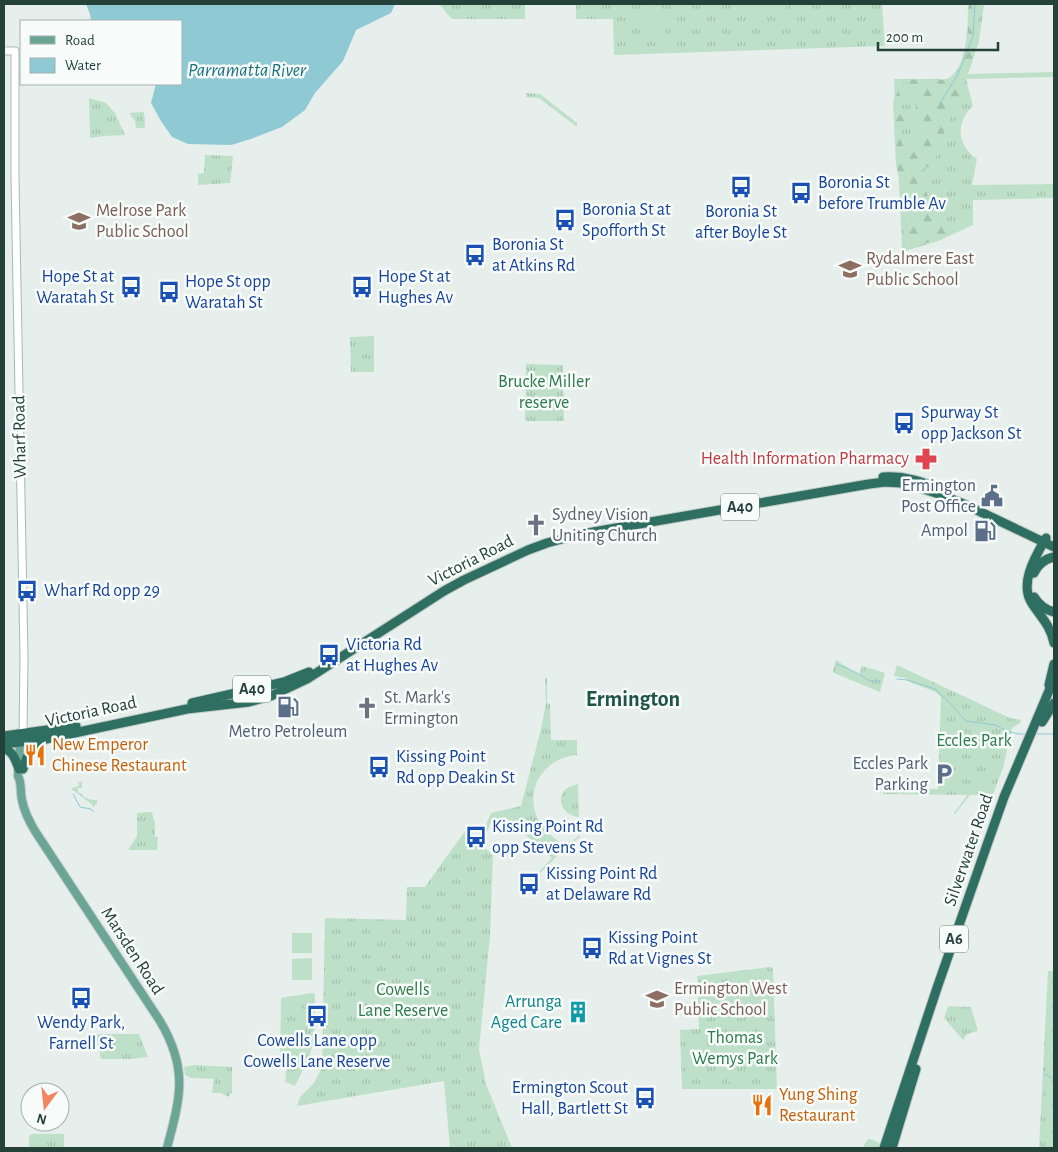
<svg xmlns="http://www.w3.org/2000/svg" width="1058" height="1152" viewBox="0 0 1058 1152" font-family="'Alegreya Sans',sans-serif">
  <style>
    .grass { fill: url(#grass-tufts) }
    .forest { fill: url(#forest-firs); fill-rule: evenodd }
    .garden { fill: #bfe0c8 }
    .water { fill: #8ec9d4 }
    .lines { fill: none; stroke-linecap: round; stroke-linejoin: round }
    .stream { stroke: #8ec9d4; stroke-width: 1 }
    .secondary-casing { stroke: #a4bbb3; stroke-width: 9 }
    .primary-casing { stroke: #c2cac8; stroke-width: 10 }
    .highway-casing { stroke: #c2cac8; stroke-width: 11 }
    .secondary { stroke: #fff; stroke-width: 7 }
    .primary { stroke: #6aa596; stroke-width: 8 }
    .highway { stroke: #2f6f62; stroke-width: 9 }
    .labels { text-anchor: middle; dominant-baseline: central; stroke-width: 5; stroke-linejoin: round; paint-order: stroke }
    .shield { fill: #f7fbf9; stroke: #637a73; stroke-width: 1 }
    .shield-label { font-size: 16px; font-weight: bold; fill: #24423a }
    .transit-label { font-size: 18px; fill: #164399; stroke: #f7fbf9; text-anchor: start }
    .education-label { font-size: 18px; fill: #785e54; stroke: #f7fbf9; text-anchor: start }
    .park-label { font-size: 18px; fill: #2d7a4b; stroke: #f7fbf9 }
    .street-label { font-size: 18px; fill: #24423a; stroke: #f7fbf9 }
    .health-label { font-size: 18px; fill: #be3a42; stroke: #f7fbf9; text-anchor: end }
    .service-label { font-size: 18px; fill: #4e5e75; stroke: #f7fbf9; text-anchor: end }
    .worship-label { font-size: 18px; fill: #5b616d; stroke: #f7fbf9; text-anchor: start }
    .food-label { font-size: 18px; fill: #c56008; stroke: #f7fbf9; text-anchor: start }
    .culture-label { font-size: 18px; fill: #0d838f; stroke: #f7fbf9; text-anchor: end }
    .water-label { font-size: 19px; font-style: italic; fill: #1c6f80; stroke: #f7fbf9 }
    .district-label { font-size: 22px; font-weight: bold; fill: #1f5548; stroke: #f7fbf9 }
  </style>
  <defs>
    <pattern id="grass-tufts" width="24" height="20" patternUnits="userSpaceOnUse" patternTransform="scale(1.25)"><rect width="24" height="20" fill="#bfe0c8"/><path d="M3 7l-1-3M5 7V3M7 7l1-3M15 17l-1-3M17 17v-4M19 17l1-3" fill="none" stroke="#a4c1ad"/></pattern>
    <pattern id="forest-firs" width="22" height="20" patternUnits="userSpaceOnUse" patternTransform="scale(1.25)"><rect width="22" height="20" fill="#bfe0c8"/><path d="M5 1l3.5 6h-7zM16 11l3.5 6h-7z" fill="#a4c1ad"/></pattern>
  </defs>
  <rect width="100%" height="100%" fill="#e6efeb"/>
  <g class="grass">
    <path d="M439,4h86v15h-73z"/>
    <path d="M576,4h306l3,42 -271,9 -1,-36h-37z"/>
    <path d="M968,4h16l-5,37 -11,33 86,-2v5l-88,2 7,27c-18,17 -16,39 4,53l-5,26 82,-1v14l-81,2v25l-35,16 -33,10 -3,-3 -8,-169h53c21,-10 21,-55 21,-75z"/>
    <path d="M526,93l14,1 37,29v4l-38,-29 -13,-1z"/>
    <path d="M89,98l17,5 9,10 10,22 -21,1 -14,2z"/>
    <path d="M144,112l1,16h-9l-1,-7 -6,-8z"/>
    <path d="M205,155l28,1 -3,27 -32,2v-11l6,-1z"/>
    <path d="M374,336v36h-23l-1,-35z"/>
    <path d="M526,364l37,1 1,56h-39z"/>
    <path d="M836,660l23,15 3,-9 23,7 -5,19 -46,-19 -1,-2z"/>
    <path d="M897,665l113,53 11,2 -1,3 -8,5 -9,40 -10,27h-23l-15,19 -1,-1 9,-12 4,-6 -84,-1 1,-5h54l3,-92 -5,-5 -24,-9 -7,-5 -11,-2z"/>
    <path d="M545,678h2v25l3,1 1,36h26v15c-30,2 -53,31 -40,62 5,12 16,20 26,28l3,1 14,-11v2l-15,11 -30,30 -1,-1 18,-19 -47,-41 -14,4 -5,14 -3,-3 8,-19 30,-7 20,-77 5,-25z"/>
    <path d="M78,782h4v6h-4v5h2c6,6 9,7 17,7v4h-2v3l-19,-15 -4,-2v-2l7,-2z"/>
    <path d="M578,784l1,33c-12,-1 -24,-13 -15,-26 3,-4 10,-6 14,-7z"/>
    <path d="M152,812l3,12v13h3l-1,13h-29l9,-14v-23z"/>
    <path d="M465,831l28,24 -3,81 -11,113 7,35 26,64h-62l-6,-67 -147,25 3,-9 14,-14 8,-15 3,-150 81,2 1,-33h18z"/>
    <path d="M771,967l2,2 4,120h-95l-2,-59 19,-1 -2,-53z"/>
    <path d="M1048,971h6v177h-15z"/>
    <path d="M312,993l3,1 -1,46 -5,17 -14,29 -10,-4 2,-20 -7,-5 1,-59z"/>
    <path d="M948,1006l23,1 7,24 -11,3 -4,6 -19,-22z"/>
    <path d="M96,1034h43l9,23 -17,2h-30z"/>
    <path d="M195,1065l37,2v25l-4,5 -7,-4h-9l2,-14 -23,-1 -6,-3 -1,-8z"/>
    <path d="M31,1134h33v14h-35v-11z"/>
    <path d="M870,1139l6,2 4,3 -1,4h-16l4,-8z"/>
  </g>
  <path class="forest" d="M969,4h13l-4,38 -7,24 -6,14 3,14 -1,4 -2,1 -3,-1c-10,15 -17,33 -24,50 -2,5 -1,12 -4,16 -3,3 -7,3 -11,4l-4,5 11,28 3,13 3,6 8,9c5,0 11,-2 14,-1l-2,3 -20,9 -30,9h-2l-1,-51 -2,-13 -5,-20 -3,-61 4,-22c12,-5 33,-1 47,-2 24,-2 25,-58 25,-76zM904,83h3l5,4 4,21 -3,2 -4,-1 -8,4 -2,-3 1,-14 -1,-5v-6zM914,117c6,11 4,29 -10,30 -6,-11 -5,-28 10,-30z"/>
  <g class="garden">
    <path d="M622,4h11l-6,15 -10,-4z"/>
    <path d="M737,4h51l-4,6c-17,2 -31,-1 -47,-6z"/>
    <path d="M651,7l20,10 -8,18 -20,-9z"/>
    <rect x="292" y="933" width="20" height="20"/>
    <path d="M312,958v22h-20v-21z"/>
    <path d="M726,1065h9l1,17h-9z"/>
  </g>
  <path class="water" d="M86,4h309l-4,9 -35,17 -13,31 -28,32 -10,17 -23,17 -31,12 -20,6 -43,-1 -16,-7 -11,-16 -10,-18 5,-19h25v-63h-90l-1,-7z"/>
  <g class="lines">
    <g class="stream">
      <path d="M938,107l20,-33 15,-38 2,-32"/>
      <path d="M836,664c7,3 16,6 23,10 8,5 9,8 19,7"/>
      <path d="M897,679l10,1 28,9 16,15 15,17 30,4 10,6 13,3h7"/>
      <path d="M1035,734h19"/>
      <path d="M73,794l7,13 11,2 3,3"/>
      <path d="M1044,1074l10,5"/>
    </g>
    <g class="secondary-casing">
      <path id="secondary" d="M4,51h11v128l9,478 -1,77"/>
    </g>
    <g class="primary-casing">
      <path id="primary" d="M22,737l-2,5 -2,34c4,7 2,16 4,24 2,11 7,21 13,31l125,190c29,49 20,77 7,127"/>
    </g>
    <g class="highway-casing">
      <g id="highway">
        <path d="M883,477c23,-2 42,6 63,14"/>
        <path d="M1046,538c-11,19 -28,47 -13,67 9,13 18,22 21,38"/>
        <path d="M1034,573c4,-9 11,-14 20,-16"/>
        <path d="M1034,597c5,8 11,13 20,15"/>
        <path d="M1049,685l5,-21"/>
        <path d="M192,703l92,-21 25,-10"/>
        <path d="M1042,722l12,-19"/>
        <path d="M4,736l72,-10"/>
        <path d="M4,744l42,-5 141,-30 62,-7 22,-6 36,-17 137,-88 20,-11 64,-30 19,-7 15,-4 31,-7 276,-48 16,-2 16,1 10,2 28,9 27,11 88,42"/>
        <path d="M4,748c10,5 11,11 15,21"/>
        <path d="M23,769c5,-16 6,-20 20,-29"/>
        <path d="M884,1148l53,-160 51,-146 16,-45 50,-118"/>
        <path d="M892,1148l24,-79"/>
      </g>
    </g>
    <use href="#secondary" class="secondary"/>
    <use href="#primary" class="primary"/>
    <use href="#highway" class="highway"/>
  </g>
  <defs>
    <g id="bus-bare" transform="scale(1.725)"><path d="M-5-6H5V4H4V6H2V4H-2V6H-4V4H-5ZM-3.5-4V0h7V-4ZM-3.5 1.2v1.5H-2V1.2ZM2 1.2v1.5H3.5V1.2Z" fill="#1a4fb4" stroke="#f7fbf9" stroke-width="2.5" paint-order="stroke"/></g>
    <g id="school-bare" transform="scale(1.725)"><path d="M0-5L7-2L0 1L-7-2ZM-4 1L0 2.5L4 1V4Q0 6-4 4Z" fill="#8d6e63" stroke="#f7fbf9" stroke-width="2.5" paint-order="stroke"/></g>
    <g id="pharmacy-bare" transform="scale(1.725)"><path d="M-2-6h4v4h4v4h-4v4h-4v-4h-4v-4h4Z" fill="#e0444e" stroke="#f7fbf9" stroke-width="2.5" paint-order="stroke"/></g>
    <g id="civic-bare" transform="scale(1.725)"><path d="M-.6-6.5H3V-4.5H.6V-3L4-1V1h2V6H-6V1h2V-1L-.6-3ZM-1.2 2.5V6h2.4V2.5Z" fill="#5c6f8a" stroke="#f7fbf9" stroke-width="2.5" paint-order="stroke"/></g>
    <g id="church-bare" transform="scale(1.725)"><path d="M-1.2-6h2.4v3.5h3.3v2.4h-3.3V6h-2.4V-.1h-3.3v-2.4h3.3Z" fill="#6b7280" stroke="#f7fbf9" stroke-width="2.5" paint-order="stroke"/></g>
    <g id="fuel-bare" transform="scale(1.725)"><path d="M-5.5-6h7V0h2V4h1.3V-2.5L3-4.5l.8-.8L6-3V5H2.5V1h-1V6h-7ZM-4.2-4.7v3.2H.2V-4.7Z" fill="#5c6f8a" stroke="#f7fbf9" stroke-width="2.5" paint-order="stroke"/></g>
    <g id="restaurant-bare" transform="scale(1.725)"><path d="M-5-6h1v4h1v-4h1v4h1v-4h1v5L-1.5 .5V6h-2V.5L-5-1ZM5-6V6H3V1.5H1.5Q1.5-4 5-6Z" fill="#e8710a" stroke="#f7fbf9" stroke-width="2.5" paint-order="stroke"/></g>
    <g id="parking-bare" transform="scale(1.725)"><path d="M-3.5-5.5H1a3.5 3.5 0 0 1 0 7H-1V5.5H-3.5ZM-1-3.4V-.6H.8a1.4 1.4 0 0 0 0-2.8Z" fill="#5c6f8a" stroke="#f7fbf9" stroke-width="2.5" paint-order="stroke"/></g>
    <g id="building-bare" transform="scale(1.725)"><path d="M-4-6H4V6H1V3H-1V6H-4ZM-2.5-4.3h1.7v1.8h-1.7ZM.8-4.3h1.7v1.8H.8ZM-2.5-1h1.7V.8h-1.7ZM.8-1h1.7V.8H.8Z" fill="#0f9aa8" stroke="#f7fbf9" stroke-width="2.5" paint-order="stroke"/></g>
  </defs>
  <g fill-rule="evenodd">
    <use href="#bus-bare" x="741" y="187"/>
    <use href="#bus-bare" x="801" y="193"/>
    <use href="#bus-bare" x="565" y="220"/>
    <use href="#school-bare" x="79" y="221"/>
    <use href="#bus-bare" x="475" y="255"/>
    <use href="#school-bare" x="850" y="269"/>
    <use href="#bus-bare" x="131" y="287"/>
    <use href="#bus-bare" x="362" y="287"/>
    <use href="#bus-bare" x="169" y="292"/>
    <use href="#bus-bare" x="904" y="423"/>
    <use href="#pharmacy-bare" x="926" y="459"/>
    <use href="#civic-bare" x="992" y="496"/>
    <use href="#church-bare" x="536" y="525"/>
    <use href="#fuel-bare" x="985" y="531"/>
    <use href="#bus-bare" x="27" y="591"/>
    <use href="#bus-bare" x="329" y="655"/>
    <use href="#fuel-bare" x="288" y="707"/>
    <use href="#church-bare" x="367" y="708"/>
    <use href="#restaurant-bare" x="35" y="755"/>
    <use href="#bus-bare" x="379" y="767"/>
    <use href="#parking-bare" x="944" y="774"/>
    <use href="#bus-bare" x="476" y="837"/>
    <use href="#bus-bare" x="529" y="884"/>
    <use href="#bus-bare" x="592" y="948"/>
    <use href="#bus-bare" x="81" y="998"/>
    <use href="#school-bare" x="657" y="999"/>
    <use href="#building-bare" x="578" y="1012"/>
    <use href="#bus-bare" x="317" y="1016"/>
    <use href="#bus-bare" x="645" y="1098"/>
    <use href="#restaurant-bare" x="762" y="1105"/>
  </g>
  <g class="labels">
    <g class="shield">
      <rect x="721" y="493.5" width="38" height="27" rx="4"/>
      <rect x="233" y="675.5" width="38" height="27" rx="4"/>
      <rect x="940" y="925.5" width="28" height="27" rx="4"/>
    </g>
    <g class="shield-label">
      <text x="740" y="507">A40</text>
      <text x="252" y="689">A40</text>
      <text x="954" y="939">A6</text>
    </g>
    <g class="transit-label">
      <text x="818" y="183">Boronia St<tspan x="818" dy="21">before Trumble Av</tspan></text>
      <text x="582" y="210">Boronia St at<tspan x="582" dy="21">Spofforth St</tspan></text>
      <text x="741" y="212" text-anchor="middle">Boronia St<tspan x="741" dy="21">after Boyle St</tspan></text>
      <text x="492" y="245">Boronia St<tspan x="492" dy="21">at Atkins Rd</tspan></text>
      <text x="114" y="277" text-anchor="end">Hope St at<tspan x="114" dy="21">Waratah St</tspan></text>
      <text x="378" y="277">Hope St at<tspan x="378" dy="21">Hughes Av</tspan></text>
      <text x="185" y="282">Hope St opp<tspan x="185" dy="21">Waratah St</tspan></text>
      <text x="921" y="413">Spurway St<tspan x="921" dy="21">opp Jackson St</tspan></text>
      <text x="44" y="591">Wharf Rd opp 29</text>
      <text x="346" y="645">Victoria Rd<tspan x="346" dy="21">at Hughes Av</tspan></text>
      <text x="396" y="757">Kissing Point<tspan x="396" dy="21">Rd opp Deakin St</tspan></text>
      <text x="492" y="827">Kissing Point Rd<tspan x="492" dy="21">opp Stevens St</tspan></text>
      <text x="546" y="874">Kissing Point Rd<tspan x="546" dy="21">at Delaware Rd</tspan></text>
      <text x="608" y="938">Kissing Point<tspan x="608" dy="21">Rd at Vignes St</tspan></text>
      <text x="81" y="1023" text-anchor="middle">Wendy Park,<tspan x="81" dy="21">Farnell St</tspan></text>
      <text x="317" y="1041" text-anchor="middle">Cowells Lane opp<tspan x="317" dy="21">Cowells Lane Reserve</tspan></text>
      <text x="628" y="1088" text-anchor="end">Ermington Scout<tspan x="628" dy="21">Hall, Bartlett St</tspan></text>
    </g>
    <g class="education-label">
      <text x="96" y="211">Melrose Park<tspan x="96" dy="21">Public School</tspan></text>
      <text x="866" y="259">Rydalmere East<tspan x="866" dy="21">Public School</tspan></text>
      <text x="674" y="989">Ermington West<tspan x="674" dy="21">Public School</tspan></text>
    </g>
    <g class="park-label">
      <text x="544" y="382">Brucke Miller<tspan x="544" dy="21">reserve</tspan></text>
      <text x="974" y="741">Eccles Park</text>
      <text x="403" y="990">Cowells<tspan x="403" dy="21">Lane Reserve</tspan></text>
      <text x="735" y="1038">Thomas<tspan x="735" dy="21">Wemys Park</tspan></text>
    </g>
    <g class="street-label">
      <text transform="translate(20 437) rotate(-91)">Wharf Road</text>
      <text transform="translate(471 561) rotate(-27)">Victoria Road</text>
      <text transform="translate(91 712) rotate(-12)">Victoria Road</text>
      <text transform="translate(969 850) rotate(-71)">Silverwater Road</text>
      <text transform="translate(132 951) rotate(57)">Marsden Road</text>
    </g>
    <g class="health-label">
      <text x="909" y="459">Health Information Pharmacy</text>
    </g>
    <g class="service-label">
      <text x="976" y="486">Ermington<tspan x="976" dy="21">Post Office</tspan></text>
      <text x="968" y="531">Ampol</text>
      <text x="288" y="732" text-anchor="middle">Metro Petroleum</text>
      <text x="928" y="764">Eccles Park<tspan x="928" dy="21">Parking</tspan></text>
    </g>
    <g class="worship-label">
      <text x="552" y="515">Sydney Vision<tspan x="552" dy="21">Uniting Church</tspan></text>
      <text x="384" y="698">St. Mark's<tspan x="384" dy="21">Ermington</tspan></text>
    </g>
    <g class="food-label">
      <text x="52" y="745">New Emperor<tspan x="52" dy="21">Chinese Restaurant</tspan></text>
      <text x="779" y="1095">Yung Shing<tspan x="779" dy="21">Restaurant</tspan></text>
    </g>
    <g class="culture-label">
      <text x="562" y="1002">Arrunga<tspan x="562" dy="21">Aged Care</tspan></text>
    </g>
    <g class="water-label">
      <text x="247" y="70">Parramatta River</text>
    </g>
    <g class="district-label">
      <text x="633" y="699">Ermington</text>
    </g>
  </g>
  <rect width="1058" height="1152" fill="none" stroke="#24423a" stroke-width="10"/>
  <rect x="20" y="20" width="162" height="65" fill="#f7fbf9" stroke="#a3b1ad"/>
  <rect x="30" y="36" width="25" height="8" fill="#6aa596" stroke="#a3b1ad"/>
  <text x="65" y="45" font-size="15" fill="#24423a">Road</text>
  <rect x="30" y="58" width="25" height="15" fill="#8ec9d4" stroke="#a3b1ad"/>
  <text x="65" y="70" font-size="15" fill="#24423a">Water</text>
  <g transform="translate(45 1107) rotate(195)"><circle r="24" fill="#f7fbf9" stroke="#a3b1ad"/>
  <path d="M0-4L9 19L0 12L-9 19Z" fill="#f4845f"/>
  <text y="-8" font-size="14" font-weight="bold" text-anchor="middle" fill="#24423a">N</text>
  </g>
  <path d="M878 42v8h120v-8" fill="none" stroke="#24423a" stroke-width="2.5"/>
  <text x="886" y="42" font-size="15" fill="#24423a" stroke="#f7fbf9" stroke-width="4" paint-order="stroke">200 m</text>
</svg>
